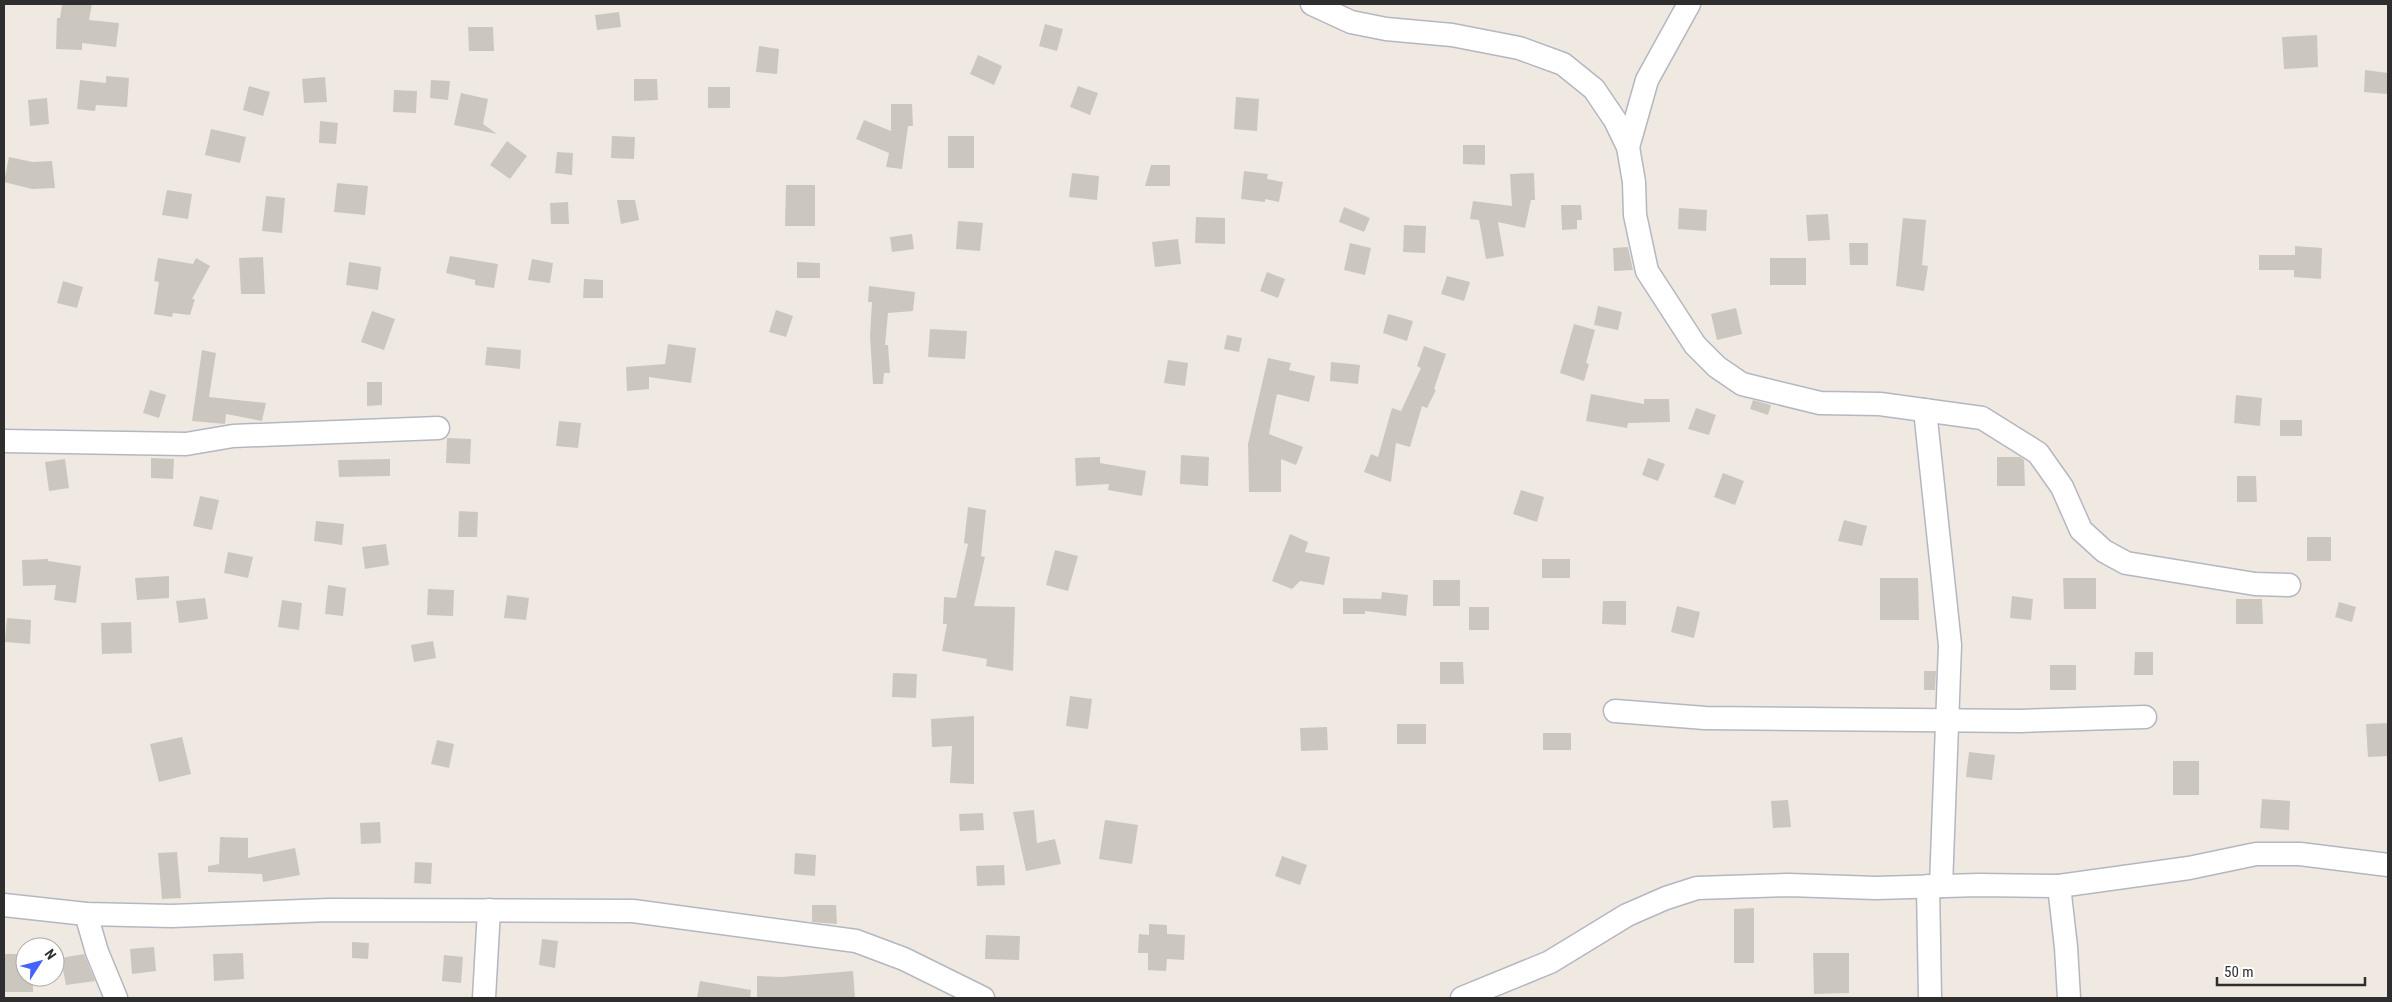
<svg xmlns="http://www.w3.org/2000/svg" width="2392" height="1002" viewBox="0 0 2392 1002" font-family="'Roboto Condensed',sans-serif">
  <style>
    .building { fill: #cbc7bf }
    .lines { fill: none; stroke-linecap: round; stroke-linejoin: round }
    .minor-casing { stroke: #b4b7c1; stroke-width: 25 }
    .minor { stroke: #fff; stroke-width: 22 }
  </style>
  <rect width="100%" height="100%" fill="#efe9e1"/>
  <g class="building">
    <path d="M62,4h30l-3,16 30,3 -3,24 -34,-4v7l-26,-1 1,-31h3z"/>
    <path d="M619,12l2,15 -24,3 -2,-15z"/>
    <path d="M1045,24l18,5 -6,22 -18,-5z"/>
    <path d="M468,27h25l1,24h-25z"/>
    <path d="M2317,35l1,32 -34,2 -2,-32z"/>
    <path d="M759,46l20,3 -2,25 -21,-2z"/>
    <path d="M978,55l24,11 -8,19 -24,-11z"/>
    <path d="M2365,70l23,3 -1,21 -23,-2z"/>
    <path d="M106,76l23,2 -2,29 -31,-2 -1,6 -18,-2 3,-29 26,3z"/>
    <path d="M325,77l2,25 -23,1 -2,-24z"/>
    <path d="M634,79h23l1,21 -24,1z"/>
    <path d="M431,80l19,1 -2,19 -18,-2z"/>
    <path d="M249,86l21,6 -7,24 -20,-6z"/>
    <path d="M1078,86l20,7 -8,22 -20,-8z"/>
    <rect x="708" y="87" width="22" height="21"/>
    <path d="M394,90l23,1 -1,22 -23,-1z"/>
    <path d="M461,93l27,6 -5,25 14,10 -43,-9z"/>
    <path d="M1236,97l23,2 -2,32 -23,-2z"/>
    <path d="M47,98l2,26 -19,2 -2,-26z"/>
    <path d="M891,104h21l1,22h-5l-6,43 -16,-2 3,-14 -33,-14 8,-19 27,11z"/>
    <path d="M320,121l18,2 -2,21 -17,-1z"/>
    <path d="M211,129l35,8 -6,26 -35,-8z"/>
    <path d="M612,136l23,1 -1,22 -23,-1z"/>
    <rect x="948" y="136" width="26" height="32"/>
    <path d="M507,141l20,15 -17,23 -20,-14z"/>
    <path d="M1463,145h22v20l-22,-1z"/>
    <path d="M557,152l16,1 -1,22 -17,-2z"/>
    <path d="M9,157l24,5 19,-1 3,27 -23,1 -28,-7z"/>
    <path d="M1151,165h19v21h-25z"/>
    <path d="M1244,171l24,3 -1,5 16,3 -4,20 -14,-3v3l-24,-3z"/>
    <path d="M1072,173l27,3 -2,24 -28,-3z"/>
    <path d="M1534,173l1,27h-4l-6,28 -27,-6 6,34 -18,3 -7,-39 -9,-1 3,-18 39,5 -2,-32z"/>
    <path d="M337,183l31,3 -3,29 -31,-3z"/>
    <path d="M786,185h29v41h-30z"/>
    <path d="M167,190l25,4 -4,25 -26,-4z"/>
    <path d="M266,196l19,2 -3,35 -20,-2z"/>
    <path d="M617,200h18l4,20 -18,4z"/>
    <path d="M568,202l1,22h-18l-1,-21z"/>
    <path d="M1561,205h20l1,15h-5v9l-15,1z"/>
    <path d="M1344,207l26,11 -6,14 -25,-10z"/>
    <path d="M1679,208l28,2 -1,21 -28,-2z"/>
    <path d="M1828,214l2,26 -22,1 -2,-26z"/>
    <path d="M1196,217l29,1v26l-30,-1z"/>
    <path d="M1903,218l23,2 -4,45 6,1 -4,25 -28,-5z"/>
    <path d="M958,221l25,2 -3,28 -24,-2z"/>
    <path d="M1404,225l22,1 -1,27 -22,-1z"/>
    <path d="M912,234l2,15 -22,3 -2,-15z"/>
    <path d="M1178,239l3,25 -26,3 -3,-25z"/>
    <path d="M1350,243l21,5 -6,27 -21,-5z"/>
    <path d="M1849,243h19v22h-18z"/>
    <path d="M2295,246l27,2 -1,31 -27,-2v-7h-35v-15h36z"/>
    <path d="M1628,247l5,23 -19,1 -1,-23z"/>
    <path d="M450,256l48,8 -4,24 -19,-3v-5l-29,-7z"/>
    <path d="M263,257l2,37h-24l-2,-36z"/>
    <path d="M158,258l35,6 3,-6 14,8 -18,33h3l-5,16 -17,-2 -1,4 -18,-3 5,-32 -5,-1z"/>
    <rect x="1770" y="258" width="36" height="27"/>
    <path d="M532,259l21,4 -3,20 -22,-3z"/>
    <path d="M349,262l32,5 -3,23 -32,-5z"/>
    <path d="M797,262l23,1v15h-23z"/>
    <path d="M1267,272l18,7 -7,19 -18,-7z"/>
    <path d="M1447,276l23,6 -6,19 -23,-7z"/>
    <path d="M584,279l19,1v18h-20z"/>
    <path d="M63,281l20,6 -6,21 -20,-5z"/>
    <path d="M869,286l46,6 -2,19 -25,2 -3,32h3l2,28h-6l-1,11h-10l-3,-48 2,-34h-4z"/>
    <path d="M1598,306l24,6 -4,18 -24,-5z"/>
    <path d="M1736,308l6,26 -25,6 -6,-26z"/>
    <path d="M776,310l17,6 -7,21 -17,-5z"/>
    <path d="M372,311l23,8 -11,31 -23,-8z"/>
    <path d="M1388,314l25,7 -6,20 -24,-8z"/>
    <path d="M1574,324l21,6 -9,33 3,1 -5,17 -24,-8z"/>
    <path d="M930,329l37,2 -2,28 -37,-2z"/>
    <path d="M1227,335l15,3 -3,14 -15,-3z"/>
    <path d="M668,344l28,4 -5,35 -42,-6v12l-22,2 -1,-24 39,-3z"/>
    <path d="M1424,346l22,8 -12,35 2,1 -9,18 -5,-2 -12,41 -14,-4 -5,39 -27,-10 7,-18 7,3 14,-49 9,3 20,-43 -4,-2z"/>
    <path d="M487,347l34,3 -1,19 -35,-4z"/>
    <path d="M202,350l14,3 -7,44 57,6 -4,18 -36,-7 -1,10 -33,-3z"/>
    <path d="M1268,358l23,5 -2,7 26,6 -6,26 -32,-8 -8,40 34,13 -7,18 -15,-6v33h-32l-1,-48z"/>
    <path d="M1168,360l20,3 -3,23 -21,-3z"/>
    <path d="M1331,362l29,3 -2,19 -28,-3z"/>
    <path d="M367,382h15v23l-15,1z"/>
    <path d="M150,390l16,5 -7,23 -16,-5z"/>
    <path d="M1591,394l53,10v-5h25l1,23 -42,1 -1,5 -41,-7z"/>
    <path d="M2236,395l26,3 -2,28 -26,-3z"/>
    <path d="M1753,400l18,5 -3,10 -18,-6z"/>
    <path d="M1696,408l20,7 -7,20 -21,-6z"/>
    <rect x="2280" y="420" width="22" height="16"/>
    <path d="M559,421l22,2 -3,25 -22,-2z"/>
    <path d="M447,438l24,1 -1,25 -24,-1z"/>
    <path d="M1181,455l28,2 -1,29 -28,-2z"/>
    <path d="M1100,457v6l46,8 -4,25 -34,-6 1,-6 -33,2 -1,-28z"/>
    <path d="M1997,457h23l4,3 1,26h-28z"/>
    <path d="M151,458l23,1 -1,20 -22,-1z"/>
    <path d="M1648,458l17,6 -7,17 -16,-6z"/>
    <path d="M65,459l4,29 -20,3 -4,-29z"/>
    <path d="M390,459v17l-51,1 -1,-17z"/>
    <path d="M1723,473l21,8 -9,24 -21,-8z"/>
    <path d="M2237,476h19l1,26h-20z"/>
    <path d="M1521,490l23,7 -7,25 -24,-8z"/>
    <path d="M200,496l19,4 -7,30 -19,-4z"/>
    <path d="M968,507l18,3 -5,46 4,1 -11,49 41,1 -2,64 -27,-5 1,-7 -45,-8 5,-27h-4l1,-27 12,1 12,-54 -4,-1z"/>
    <path d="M459,511l19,1 -1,25h-19z"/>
    <path d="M1844,520l23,6 -5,20 -24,-5z"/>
    <path d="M316,521l28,3 -2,21 -28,-4z"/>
    <path d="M1290,534l18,8 -3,10 25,5 -6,28 -24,-4 -8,8 -20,-8z"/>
    <rect x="2307" y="537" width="24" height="24"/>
    <path d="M386,544l3,21 -24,4 -3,-22z"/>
    <path d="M1055,550l23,6 -10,35 -22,-6z"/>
    <path d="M228,552l25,5 -5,21 -24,-5z"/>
    <path d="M48,559v2l33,5 -5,37 -22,-3 2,-15 -33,1 -1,-26z"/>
    <rect x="1542" y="559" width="28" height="19"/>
    <path d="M169,576v22l-32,2 -2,-22z"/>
    <path d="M1880,578h38l1,42h-39z"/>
    <path d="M2063,578h33v31h-32z"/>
    <rect x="1433" y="580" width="27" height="26"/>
    <path d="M328,585l18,3 -3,28 -18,-2z"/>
    <path d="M428,589l26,1 -1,26 -26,-1z"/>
    <path d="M1382,592l26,3 -2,21 -41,-5v3h-22v-16l38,1z"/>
    <path d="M507,595l22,3 -3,22 -22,-2z"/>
    <path d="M2012,596l21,3 -2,21 -21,-2z"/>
    <path d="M205,598l3,21 -29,4 -3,-22z"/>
    <path d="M2236,599h26l1,25h-27z"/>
    <path d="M282,600l20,3 -3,27 -21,-3z"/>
    <path d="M1603,601h23v24l-24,-1z"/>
    <path d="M2339,602l17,5 -4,15 -17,-5z"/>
    <path d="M1677,606l23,6 -6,26 -23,-6z"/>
    <rect x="1469" y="607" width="20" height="23"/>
    <path d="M7,618l24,2 -1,24 -25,-2z"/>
    <path d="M131,622l1,31 -30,1 -1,-31z"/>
    <path d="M433,641l3,17 -22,4 -3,-17z"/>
    <path d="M2135,652h18v23h-19z"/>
    <path d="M1440,662h23l1,22h-24z"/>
    <rect x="2050" y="665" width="26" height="25"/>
    <path d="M1924,671h12l-1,19h-11z"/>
    <path d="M893,673l24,1 -1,24 -24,-1z"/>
    <path d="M1070,696l22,3 -4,30 -22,-3z"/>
    <path d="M974,716v68l-24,-1 2,-37 -20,1 -1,-28z"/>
    <path d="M2388,723v33l-20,1 -2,-33z"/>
    <rect x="1397" y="724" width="29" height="20"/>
    <path d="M1327,727l1,23 -27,1 -1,-23z"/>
    <rect x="1543" y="733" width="28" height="17"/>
    <path d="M182,737l9,37 -32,8 -9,-38z"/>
    <path d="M437,740l17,4 -5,24 -18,-4z"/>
    <path d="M1969,752l26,3 -3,25 -26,-3z"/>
    <rect x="2173" y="761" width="26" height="34"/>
    <path d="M2262,799l28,2 -1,29 -29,-2z"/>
    <path d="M1788,800l3,27 -18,1 -2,-27z"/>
    <path d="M1034,810l3,33 18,-4 6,25 -35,7 -13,-59z"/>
    <path d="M983,813l1,17 -24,1 -1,-17z"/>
    <path d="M1105,820l33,5 -6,39 -33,-5z"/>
    <path d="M380,822l1,21 -20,1 -1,-21z"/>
    <path d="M220,837l28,1v20l47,-10 5,27 -37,7 -1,-8 -54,-2v-6l11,-2z"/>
    <path d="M177,852l4,46 -19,1 -4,-46z"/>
    <path d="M795,853l21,2 -1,21 -21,-2z"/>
    <path d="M1282,856l25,9 -7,20 -25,-9z"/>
    <path d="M415,862l17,1 -1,21 -17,-1z"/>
    <path d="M1004,865l1,20 -28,1 -1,-20z"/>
    <path d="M812,905h24l1,19 -25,-2z"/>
    <path d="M1754,908v55h-20v-54z"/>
    <path d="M1149,924l18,1v9l18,1 -1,25 -17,-1 -1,12 -18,-1v-17h-10l1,-19 10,1z"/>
    <path d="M986,935l34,1 -1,24 -34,-1z"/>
    <path d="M542,939l16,2 -3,27 -16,-3z"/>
    <path d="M352,942l17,1 -1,16 -16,-1z"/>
    <path d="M154,947l2,24 -24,3 -2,-25z"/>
    <path d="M243,953l1,26 -30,2 -1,-27z"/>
    <path d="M1813,953h36v40l-35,1z"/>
    <path d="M5,954h20v23h8v15h-28z"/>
    <path d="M84,954l11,27 -29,4 -5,-27z"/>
    <path d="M444,955l19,2 -2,26 -19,-2z"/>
    <path d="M853,971l2,27h-98v-22l24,1z"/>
    <path d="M700,981l51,9 -1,8h-53z"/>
  </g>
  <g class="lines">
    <g class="minor-casing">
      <g id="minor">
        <path d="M1312,4l39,18 35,7 66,6 67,13 44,16 31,25 21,31 13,27 6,35 1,33 12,56 48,74 22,22 25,17 78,19 60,1 102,14 56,35 24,34 19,43 23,21 22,12 129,21 34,1"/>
        <path d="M1628,147l19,-67 42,-76"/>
        <path d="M1925,410l25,235 -9,241"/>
        <path d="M4,441l182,3 47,-8 205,-8"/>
        <path d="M1615,711l90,7 315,3 125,-4"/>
        <path d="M1928,886l2,112"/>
        <path d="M2059,886l7,61 3,51"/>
        <path d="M4,905l82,9 86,2 157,-6 304,1 223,30 48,18 79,39"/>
        <path d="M86,914l11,38 19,46"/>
        <path d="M484,998l5,-88"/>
        <path d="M1462,998l88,-36 77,-47 39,-17 31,-10 92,-3 87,3 103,-3 80,1 130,-18 67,-14h44l88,11"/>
      </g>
    </g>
    <use href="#minor" class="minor"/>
  </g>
  <rect width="2392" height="1002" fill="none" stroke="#2e2e2e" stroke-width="10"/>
  <g transform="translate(40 962) rotate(54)"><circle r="24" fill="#ffffff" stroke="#ababab"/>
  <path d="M0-4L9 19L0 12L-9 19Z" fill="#4264fb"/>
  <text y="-8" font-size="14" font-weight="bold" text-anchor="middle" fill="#2e2e2e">N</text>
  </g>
  <path d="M2217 977v8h148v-8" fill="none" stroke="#2e2e2e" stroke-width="2.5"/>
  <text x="2224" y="977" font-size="15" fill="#2e2e2e" stroke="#ffffff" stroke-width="4" paint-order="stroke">50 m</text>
</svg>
